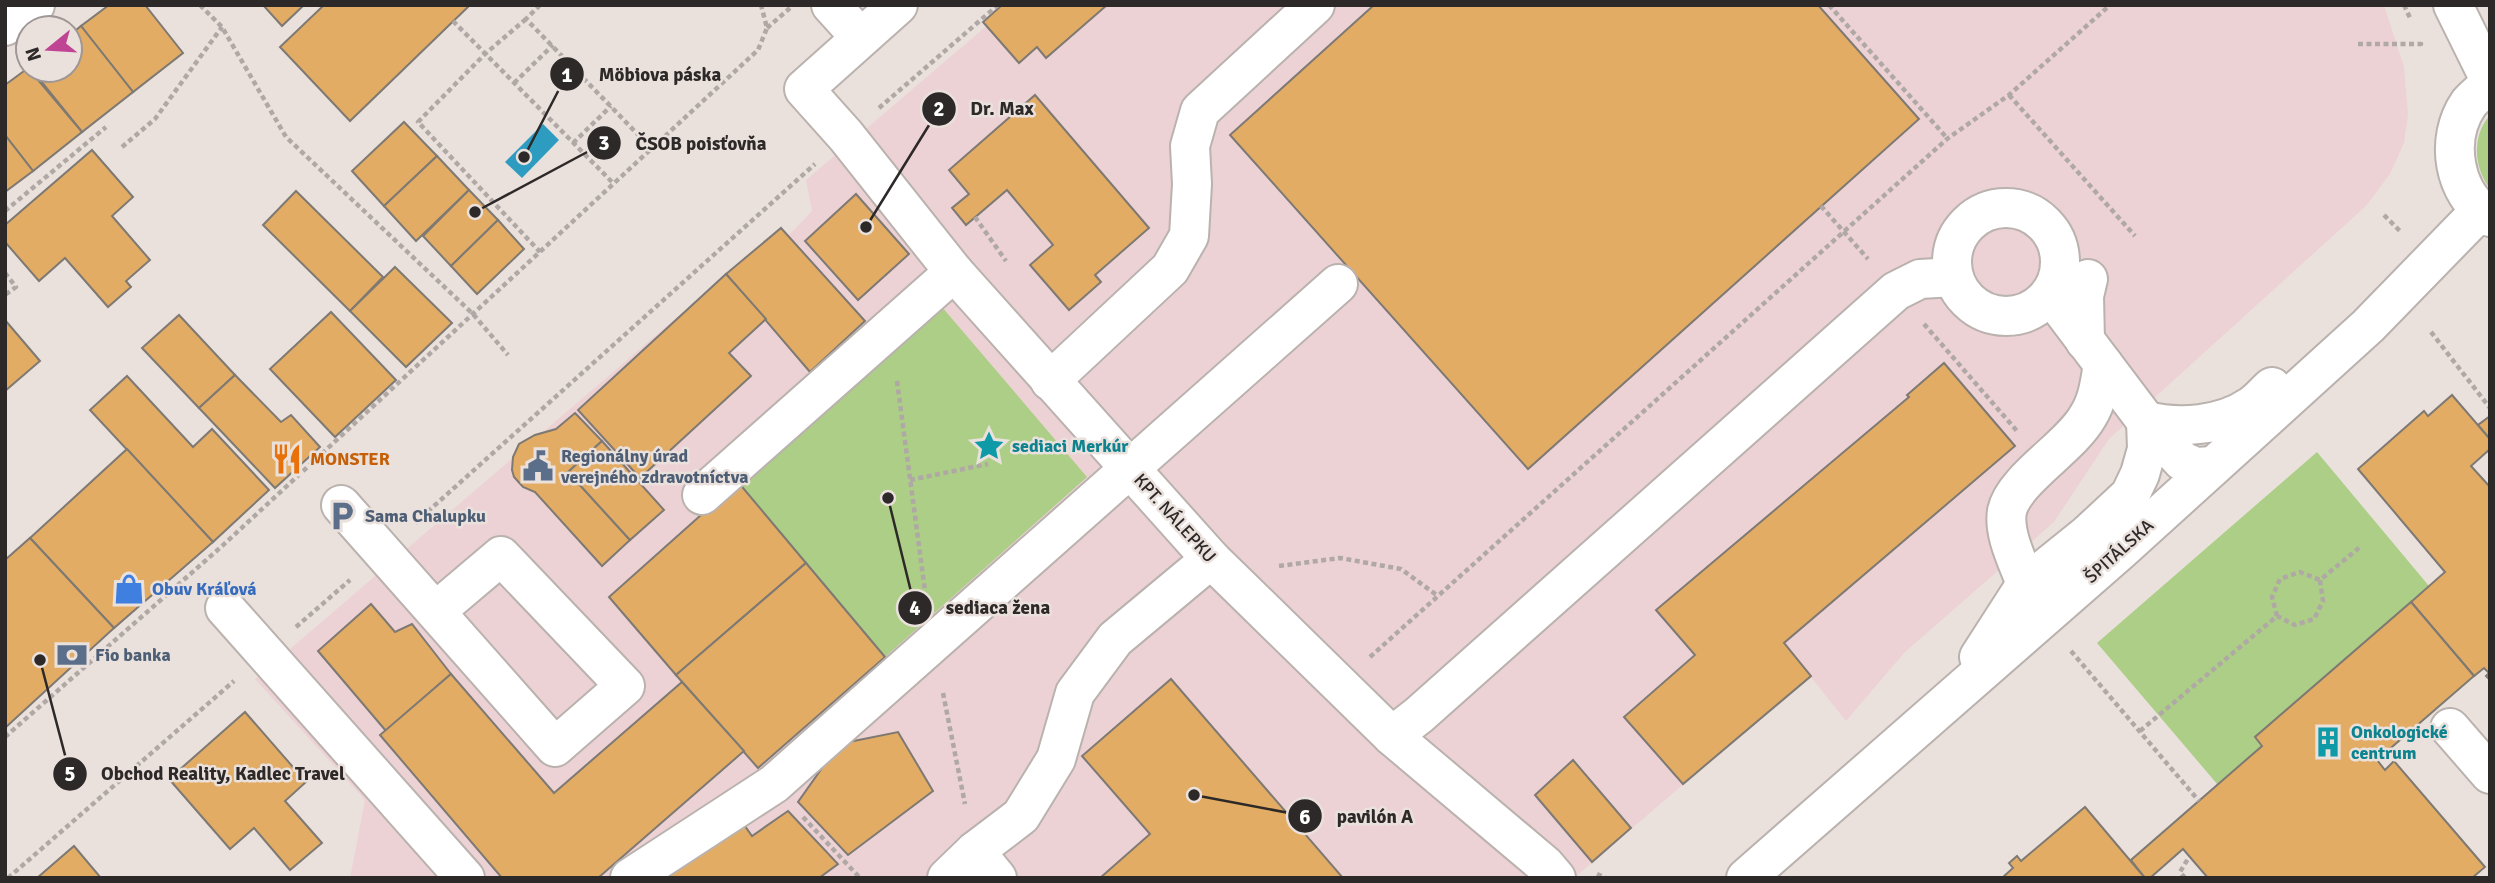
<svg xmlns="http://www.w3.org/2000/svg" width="2495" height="883" viewBox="0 0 2495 883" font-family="Signika,sans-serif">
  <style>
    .medical { fill: #edd2d5 }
    .green { fill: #acce86 }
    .water { fill: #2d9cc0 }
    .building { fill: #e3ac65; stroke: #7e7972; stroke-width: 2 }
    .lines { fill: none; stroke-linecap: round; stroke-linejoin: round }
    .minor-casing { stroke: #bab2ae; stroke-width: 42 }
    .path { stroke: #afa8a5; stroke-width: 4.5; stroke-dasharray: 5 3.5; stroke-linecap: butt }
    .minor { stroke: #fff; stroke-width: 38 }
    .labels { text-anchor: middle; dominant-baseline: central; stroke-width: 5; stroke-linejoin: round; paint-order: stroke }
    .culture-label { font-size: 18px; font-weight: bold; fill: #0d838f; stroke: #eae1dd; text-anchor: start }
    .service-label { font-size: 18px; font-weight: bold; fill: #4e5e75; stroke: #eae1dd; text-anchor: start }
    .food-label { font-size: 18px; font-weight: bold; fill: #c56008; stroke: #eae1dd; text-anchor: start }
    .street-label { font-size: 18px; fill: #2d2928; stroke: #eae1dd }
    .shop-label { font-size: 18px; font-weight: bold; fill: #366cbe; stroke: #eae1dd; text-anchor: start }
    .leader { fill: none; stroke: #2d2928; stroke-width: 2.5 }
    .callout-dot { fill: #2d2928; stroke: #eae1dd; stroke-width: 2.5 }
    .mark-label { font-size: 21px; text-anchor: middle; font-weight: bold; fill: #fff }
    .callout-label { font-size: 19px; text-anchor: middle; font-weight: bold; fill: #2d2928; stroke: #eae1dd; stroke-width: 5; stroke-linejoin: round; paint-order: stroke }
  </style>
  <rect width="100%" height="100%" fill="#eae1dd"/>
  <path class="medical" d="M1011,5h1373l20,62 4,48 -4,28 -14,31 -24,32 -257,233 -55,83 -149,130 -59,69 -36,-45 -236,202h-1224l15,-78 -110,-121 526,-451 7,8 24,-25 -6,-31z"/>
  <g class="green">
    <path d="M2490,115v74c-16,-22 -19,-52 0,-74z"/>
    <path d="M936,300l151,177 -202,180 -147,-175z"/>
    <path d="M2317,452l112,134 -174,151 7,9 -44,39 -121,-142z"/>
  </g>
  <path class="water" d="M543,124l16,16 -37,38 -17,-16z"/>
  <g class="building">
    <path d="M109,5h36l38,48 -50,39 -52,-66z"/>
    <path d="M263,5h41l-22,21z"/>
    <path d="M324,5h146l-120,116 -70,-74z"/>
    <path d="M1002,5h105l-61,53 -9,-11 -18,16 -36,-41z"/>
    <path d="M1374,5h444l101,114 -391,350 -298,-334z"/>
    <path d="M81,26l52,66 -51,40 -50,-62h38v-35z"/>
    <path d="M28,68l54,64 -49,39 -28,-36v-50z"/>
    <path d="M1035,95l114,133 -54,47 6,7 -32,28 -39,-45 23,-20 -46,-55 -41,35 -14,-17 17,-14 -20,-24z"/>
    <path d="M404,122l33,34 -53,50 -32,-35z"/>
    <path d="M5,135l28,36 -28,21z"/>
    <path d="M92,150l41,47 -21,19 38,44 -24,21 5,6 -23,20 -43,-49 -26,23 -34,-39v-17z"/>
    <path d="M437,156l32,34 -53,51 -32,-35z"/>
    <path d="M469,190l29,30 -47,46 -28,-30z"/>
    <path d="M296,191l87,86 -33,34 -87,-86z"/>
    <path d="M856,194l53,60 -51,46 -53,-59z"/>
    <path d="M498,220l26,29 -47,45 -26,-28z"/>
    <path d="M781,228l84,93 -55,51 -84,-98z"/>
    <path d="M395,267l57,56 -46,44 -56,-56z"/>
    <path d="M726,274l40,45 -37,34 22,23 -111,102 -62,-68z"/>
    <path d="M331,312l65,68 -61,57 -65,-68z"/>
    <path d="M179,315l56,60 -36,33 -57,-60z"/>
    <path d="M5,320l35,41 -35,30z"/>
    <path d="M1944,363l71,83 -231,197 27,33 -128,108 -59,-67 71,-62 -39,-45 253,-213 -2,-2z"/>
    <path d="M235,375l46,47 10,-7 29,32 -45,41 -76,-80z"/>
    <path d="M127,376l66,71 19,-18 57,61 -56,52 -123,-132z"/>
    <path d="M2452,395l38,44v10l-19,17 19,21v193l-4,-4 3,-3 -5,-5 -10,8 -63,-74 34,-30 -87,-103 66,-58 4,5z"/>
    <path d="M575,413l27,28 -34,31 62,68 -28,26 -67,-74 -12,-5 -9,-10 -2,-7 1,-13 6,-13 16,-9 21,-6z"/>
    <path d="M2490,416v23l-12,-14z"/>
    <path d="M602,441l62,69 -34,30 -62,-68z"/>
    <path d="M127,449l86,93 -99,86 -84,-90z"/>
    <path d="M738,482l68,81 -130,112 -67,-78z"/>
    <path d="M30,538l84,90 -109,100v-168z"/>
    <path d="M806,563l79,94 -127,111 -82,-93z"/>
    <path d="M2411,602l63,74 -97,84 8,10 9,-9 91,106 -13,11h-264l-25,-29 -33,29h-5l-14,-18 131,-114 -7,-9z"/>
    <path d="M371,604l24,28 17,-8 39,50 -65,57 -68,-80z"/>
    <path d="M451,674l103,119 128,-111 62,69 -146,127h-96l-122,-143z"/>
    <path d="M1171,679l172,199h-243l50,-44 -68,-78z"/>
    <path d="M245,712l61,70 -21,19 37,42 -32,27 -36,-42 -24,21 -61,-70z"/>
    <path d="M898,732l35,59 -85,64 -50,-53 41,-58z"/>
    <path d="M1573,760l58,68 -39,34 -57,-67z"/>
    <path d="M2085,807l60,71h-143l11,-10 -4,-5 8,-7 4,5z"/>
    <path d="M788,811l50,53 -19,14h-154l75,-59 12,17z"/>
    <path d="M74,846l27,32h-64z"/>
  </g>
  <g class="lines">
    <g class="minor-casing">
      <g id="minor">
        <path d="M831,5l29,32"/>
        <path d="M898,5l-94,84 42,47 108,136 257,287 181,177 153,129 11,13"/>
        <path d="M2453,5l37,75"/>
        <path d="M5,26l30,-21"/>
        <path d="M2490,84c-7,6 -15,12 -21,19 -25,36 -16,91 21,114"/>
        <circle cx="2006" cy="262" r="54"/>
        <path d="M2051,295l95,126 36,40 14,6 17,-1"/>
        <path d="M2085,341l-1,-45 4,-17"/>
        <path d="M1050,381l120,-112 19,-33 3,-52 -2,-38 10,-35 115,-106"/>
        <path d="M2146,421c33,8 76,5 105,-15 8,-5 14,-13 21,-19"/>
        <path d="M702,495l252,-223"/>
        <path d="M341,505l214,242 70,-61 -124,-130 -65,55"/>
        <path d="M2026,584c-8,-22 -23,-50 -19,-73 7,-32 63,-63 81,-95 10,-16 12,-34 15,-52"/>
        <path d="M225,608l240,270"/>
        <path d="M1979,657l47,-73 62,-50 42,-39 10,-21 7,-25 -1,-28"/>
        <path d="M2450,728l40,46"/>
        <path d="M1392,736l27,-21 477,-424 24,-12 34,-2"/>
        <path d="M975,851l22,27"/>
        <path d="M630,878l144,-94 564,-500"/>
        <path d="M947,878l28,-27 46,-35 35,-57 19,-66 40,-54 96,-80"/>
        <path d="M1746,878l375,-328 247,-224 112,-115"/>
      </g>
    </g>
    <g class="path">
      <path d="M200,5l22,22 64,110 187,177 35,41"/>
      <path d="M540,5l-14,14 126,130"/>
      <path d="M1829,5l118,133"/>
      <path d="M2404,5l7,15"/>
      <path d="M526,19l-41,35 -67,68 122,130"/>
      <path d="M453,21l161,163"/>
      <path d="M767,28l23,-20"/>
      <path d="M2358,44h63l-1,-3"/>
      <path d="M514,83l39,-38"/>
      <path d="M2009,95l126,141"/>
      <path d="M879,108l119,-103"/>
      <path d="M573,143l38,-37"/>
      <path d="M122,147l33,-28 67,-92"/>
      <path d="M1821,206l47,53"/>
      <path d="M5,211l101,-84"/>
      <path d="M2384,215l17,17"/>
      <path d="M975,217l31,44"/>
      <path d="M5,273l11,14 -11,8"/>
      <path d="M1924,324l93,107"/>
      <path d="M2431,332l59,76"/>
      <path d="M897,381l28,210"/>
      <path d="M910,480l78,-16"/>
      <path d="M415,523l400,-359"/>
      <path d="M1279,566l61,-8 61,11 37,27"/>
      <path d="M2277,616l-5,-19 8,-18 20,-7 20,8"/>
      <path d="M296,627l54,-47"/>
      <path d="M2071,651l128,150"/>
      <path d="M1370,657l577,-518 62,-44 101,-90"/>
      <path d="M943,693l22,111"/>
      <path d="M2140,731l137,-115 18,9 19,-6 9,-18 -3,-21 40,-33"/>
      <path d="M5,737l216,-190 537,-497 9,-22 -6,-23"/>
      <path d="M803,817l57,61"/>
      <path d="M1597,874l9,4"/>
      <path d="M8,878l226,-197"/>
      <path d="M2185,878l-5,-6 9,-15"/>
    </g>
    <use href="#minor" class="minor"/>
  </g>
  <defs>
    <g id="sight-bare" transform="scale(2.415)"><path d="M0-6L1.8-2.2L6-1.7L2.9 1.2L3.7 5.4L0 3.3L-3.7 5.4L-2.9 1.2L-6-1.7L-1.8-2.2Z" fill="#0f9aa8" stroke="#eae1dd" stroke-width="2.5" paint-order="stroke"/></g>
    <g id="restaurant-bare" transform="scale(2.415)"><path d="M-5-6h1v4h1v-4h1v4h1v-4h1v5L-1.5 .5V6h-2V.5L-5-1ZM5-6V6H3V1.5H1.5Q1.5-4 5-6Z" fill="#e8710a" stroke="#eae1dd" stroke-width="2.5" paint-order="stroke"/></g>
    <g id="civic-bare" transform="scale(2.415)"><path d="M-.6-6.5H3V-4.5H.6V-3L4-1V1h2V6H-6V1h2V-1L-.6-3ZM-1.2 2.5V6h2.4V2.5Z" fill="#5c6f8a" stroke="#eae1dd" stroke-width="2.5" paint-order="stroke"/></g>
    <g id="parking-bare" transform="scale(2.415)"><path d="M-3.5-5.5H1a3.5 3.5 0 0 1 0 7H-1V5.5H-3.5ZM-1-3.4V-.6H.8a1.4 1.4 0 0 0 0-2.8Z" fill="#5c6f8a" stroke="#eae1dd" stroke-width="2.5" paint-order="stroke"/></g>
    <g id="shop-bare" transform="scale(2.415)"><path d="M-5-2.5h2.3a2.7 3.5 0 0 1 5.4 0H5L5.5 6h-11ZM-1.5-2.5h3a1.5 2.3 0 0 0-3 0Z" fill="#3f7fe0" stroke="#eae1dd" stroke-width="2.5" paint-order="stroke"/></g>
    <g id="bank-bare" transform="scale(2.415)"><path d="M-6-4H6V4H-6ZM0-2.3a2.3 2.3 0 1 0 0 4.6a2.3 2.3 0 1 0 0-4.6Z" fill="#5c6f8a" stroke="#eae1dd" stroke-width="2.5" paint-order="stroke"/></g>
    <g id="building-bare" transform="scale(2.415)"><path d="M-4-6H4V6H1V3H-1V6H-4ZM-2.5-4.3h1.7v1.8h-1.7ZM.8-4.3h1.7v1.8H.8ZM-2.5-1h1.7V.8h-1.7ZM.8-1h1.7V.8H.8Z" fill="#0f9aa8" stroke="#eae1dd" stroke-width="2.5" paint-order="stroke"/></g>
  </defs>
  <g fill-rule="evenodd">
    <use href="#sight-bare" x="989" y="446"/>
    <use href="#restaurant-bare" x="287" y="459"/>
    <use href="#civic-bare" x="538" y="466"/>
    <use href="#parking-bare" x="342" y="516"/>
    <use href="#shop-bare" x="129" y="589"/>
    <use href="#bank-bare" x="72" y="655"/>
    <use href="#building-bare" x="2328" y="742"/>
  </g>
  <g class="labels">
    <g class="culture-label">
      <text x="1012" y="446">sediaci Merkúr</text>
      <text x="2351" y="732">Onkologické<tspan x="2351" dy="21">centrum</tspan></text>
    </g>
    <g class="service-label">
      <text x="561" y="456">Regionálny úrad<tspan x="561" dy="21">verejného zdravotníctva</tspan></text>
      <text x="365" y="516">Sama Chalupku</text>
      <text x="95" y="655">Fio banka</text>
    </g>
    <g class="food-label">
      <text x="310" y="459">MONSTER</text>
    </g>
    <g class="street-label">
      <text transform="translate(1175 518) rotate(48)">KPT. NÁLEPKU</text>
      <text transform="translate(2119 551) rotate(-42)">ŠPITÁLSKA</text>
    </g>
    <g class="shop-label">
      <text x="152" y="589">Obuv Kráľová</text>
    </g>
  </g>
  <path class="leader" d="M524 157L567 74M866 227L939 109M475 212L604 143M888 498L915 608M40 660L70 774M1194 795L1305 816"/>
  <g class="callout-dot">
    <circle cx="524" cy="157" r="7"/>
    <circle cx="866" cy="227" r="7"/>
    <circle cx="475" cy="212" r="7"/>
    <circle cx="888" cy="498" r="7"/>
    <circle cx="40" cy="660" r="7"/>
    <circle cx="1194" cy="795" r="7"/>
    <circle cx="567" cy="74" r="18"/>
    <circle cx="939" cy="109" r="18"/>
    <circle cx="604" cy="143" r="18"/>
    <circle cx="915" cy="608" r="18"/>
    <circle cx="70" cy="774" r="18"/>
    <circle cx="1305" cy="816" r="18"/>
  </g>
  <g class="mark-label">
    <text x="567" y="82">1</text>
    <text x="939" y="116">2</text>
    <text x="604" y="150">3</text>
    <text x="915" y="615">4</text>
    <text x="70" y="781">5</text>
    <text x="1305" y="824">6</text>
  </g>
  <g class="callout-label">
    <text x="660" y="81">Möbiova páska</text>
    <text x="1002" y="115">Dr. Max</text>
    <text x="701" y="150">ČSOB poisťovňa</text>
    <text x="998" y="614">sediaca žena</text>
    <text x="223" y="780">Obchod Reality, Kadlec Travel</text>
    <text x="1375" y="823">pavilón A</text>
  </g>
  <rect width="2495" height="883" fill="none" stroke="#2d2928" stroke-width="14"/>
  <g transform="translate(49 49) rotate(252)"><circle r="33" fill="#eae1dd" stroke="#9e9795" stroke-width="2"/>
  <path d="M0-5L12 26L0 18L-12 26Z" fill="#c04494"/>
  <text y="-10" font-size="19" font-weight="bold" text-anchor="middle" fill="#2d2928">N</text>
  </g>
</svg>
